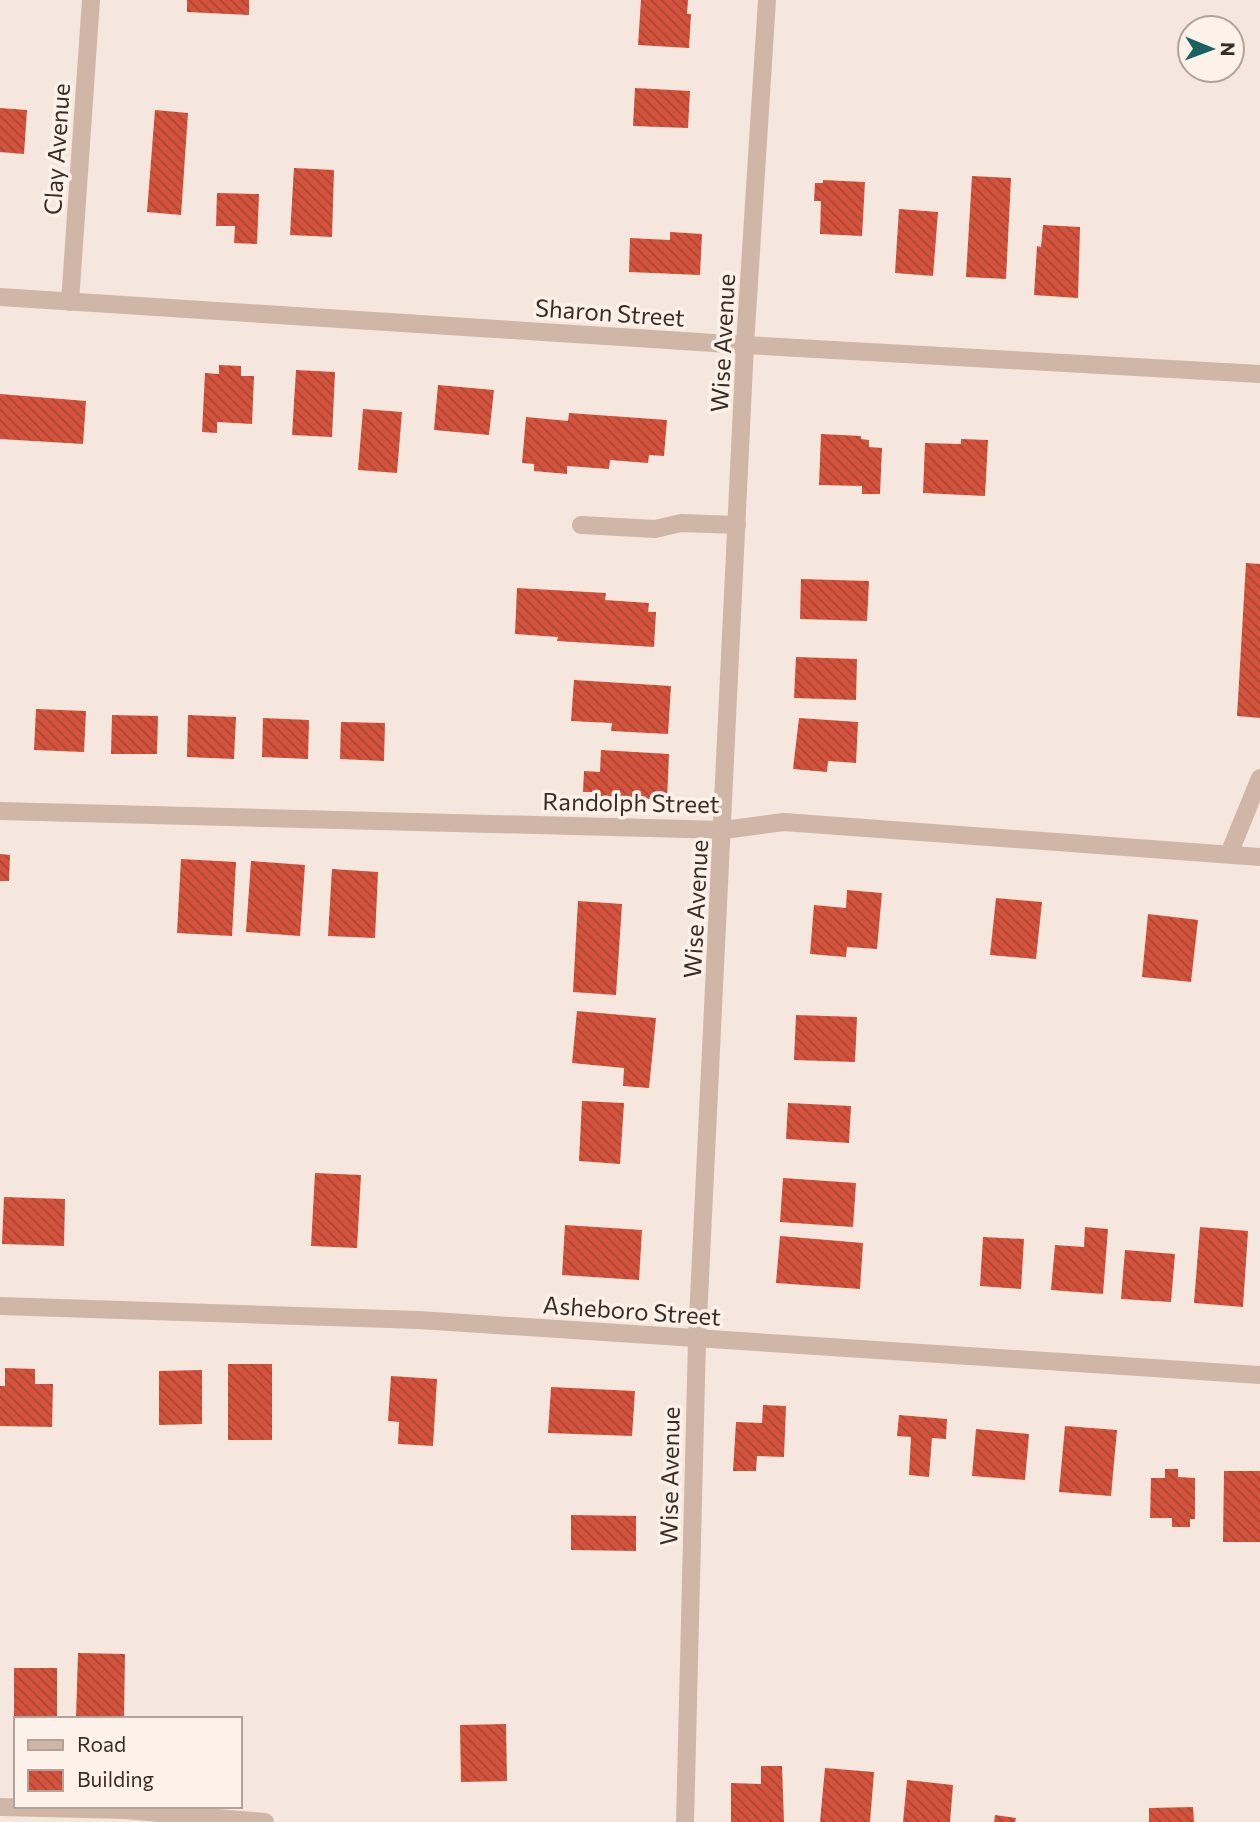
<svg xmlns="http://www.w3.org/2000/svg" width="1260" height="1822" viewBox="0 0 1260 1822" font-family="Commissioner,sans-serif">
  <style>
    .building { fill: url(#building-back-hatch) }
    .lines { fill: none; stroke-linecap: round; stroke-linejoin: round }
    .minor { stroke: #cfb6a7; stroke-width: 18 }
    .labels { text-anchor: middle; dominant-baseline: central; stroke-width: 7; stroke-linejoin: round; paint-order: stroke }
    .street-label { font-size: 24px; fill: #3b2c28; stroke: #fcf2ea }
  </style>
  <defs>
    <pattern id="building-back-hatch" width="6" height="6" patternUnits="userSpaceOnUse" patternTransform="scale(1.75)"><rect width="6" height="6" fill="#d3533d"/><path d="M-1 5l2 2M0 0l6 6M5-1l2 2" fill="none" stroke="#ac4533"/></pattern>
  </defs>
  <rect width="100%" height="100%" fill="#f5e7dd"/>
  <g class="building">
    <path d="M187,0h62v15l-62,-3z"/>
    <path d="M641,0h47l-1,14h4l-2,34 -51,-3z"/>
    <path d="M635,88l55,3 -2,37 -55,-2z"/>
    <path d="M0,108l27,2 -3,44 -24,-2z"/>
    <path d="M155,110l33,3 -7,102 -34,-3z"/>
    <path d="M294,168l40,2 -2,67 -42,-2z"/>
    <path d="M972,176l39,2 -5,101 -40,-2z"/>
    <path d="M823,180l42,2 -3,54 -42,-2 1,-33h-7l1,-18h8z"/>
    <path d="M217,193l42,1 -2,50 -23,-1 1,-17h-19z"/>
    <path d="M899,209l39,3 -5,64 -38,-3z"/>
    <path d="M1043,225l37,2 -2,71 -44,-3 3,-49 4,1z"/>
    <path d="M670,232l32,2 -2,41 -71,-3 1,-34 40,2z"/>
    <path d="M219,365l22,1v10h13l-2,48 -35,-2v11l-15,-1 3,-59 14,1z"/>
    <path d="M296,370l39,2 -3,65 -40,-2z"/>
    <path d="M438,385l56,5 -5,45 -55,-5z"/>
    <path d="M0,394l86,7 -3,43 -83,-5z"/>
    <path d="M363,409l39,3 -5,61 -39,-3z"/>
    <path d="M569,413l98,7 -3,36 -15,-1 -1,8 -38,-3 -1,9 -42,-3v8l-33,-3v-7l-12,-1 4,-46 42,4z"/>
    <path d="M821,434l40,2v3l8,1v7l13,1 -2,46h-18v-8l-43,-1z"/>
    <path d="M961,439l27,1 -3,56 -62,-3 2,-50 36,1z"/>
    <path d="M1246,563l14,1v154l-23,-2z"/>
    <path d="M801,579l68,2 -2,40 -67,-2z"/>
    <path d="M517,588l89,5 -1,7 44,3 -1,9h8l-2,35 -97,-6 1,-4 -43,-3z"/>
    <path d="M796,657l61,2 -1,41 -62,-2z"/>
    <path d="M574,680l97,6 -3,48 -57,-3 1,-8 -41,-2z"/>
    <path d="M36,709l50,2 -2,41 -50,-2z"/>
    <path d="M112,715l46,1 -1,38h-46z"/>
    <path d="M188,715l48,2 -2,42 -47,-2z"/>
    <path d="M263,718l46,2 -1,39 -46,-2z"/>
    <path d="M799,718l59,4 -2,41 -28,-2 -1,11 -34,-3z"/>
    <path d="M341,722l44,1 -1,38 -44,-2z"/>
    <path d="M601,750l68,4 -2,46 -69,-4 1,-4h-16l1,-21 16,1z"/>
    <path d="M0,854l10,1 -1,26h-9z"/>
    <path d="M181,859l55,3 -4,74 -55,-3z"/>
    <path d="M251,861l54,4 -5,71 -54,-4z"/>
    <path d="M332,869l46,3 -3,66 -47,-2z"/>
    <path d="M847,890l35,3 -5,56 -30,-2 -1,10 -36,-3 4,-49 32,3z"/>
    <path d="M996,898l46,4 -6,57 -46,-4z"/>
    <path d="M578,901l44,3 -6,91 -43,-3z"/>
    <path d="M1148,914l50,6 -7,62 -49,-5z"/>
    <path d="M577,1011l79,7 -7,70 -26,-2 1,-18 -52,-5z"/>
    <path d="M796,1015l61,2 -2,45 -61,-2z"/>
    <path d="M582,1101l42,2 -4,61 -41,-3z"/>
    <path d="M788,1103l63,3 -2,37 -63,-4z"/>
    <path d="M315,1173l46,2 -4,73 -46,-2z"/>
    <path d="M783,1178l73,5 -3,44 -73,-5z"/>
    <path d="M4,1197l61,2 -1,47 -62,-2z"/>
    <path d="M565,1225l77,5 -3,50 -77,-5z"/>
    <path d="M1085,1227l23,2 -5,65 -52,-4 4,-45 29,2z"/>
    <path d="M1200,1227l48,4 -5,76 -49,-4z"/>
    <path d="M780,1236l83,7 -3,46 -84,-6z"/>
    <path d="M983,1237l41,2 -3,50 -41,-3z"/>
    <path d="M1125,1250l50,4 -4,48 -50,-3z"/>
    <rect x="228" y="1364" width="44" height="76"/>
    <path d="M5,1368l30,1v15h18l-1,43 -52,-1v-40h5z"/>
    <path d="M202,1370v54l-43,1v-54z"/>
    <path d="M391,1376l46,3 -4,67 -35,-2 1,-22 -11,-1z"/>
    <path d="M551,1387l84,4 -3,45 -84,-3z"/>
    <path d="M763,1405l23,1 -2,51 -27,-1 -1,15h-23l3,-49 26,1z"/>
    <path d="M899,1415l48,4 -1,20 -14,-1 -3,39 -20,-2 2,-38 -14,-1z"/>
    <path d="M1065,1426l52,4 -6,66 -52,-4z"/>
    <path d="M976,1429l53,5 -4,46 -53,-4z"/>
    <path d="M1165,1469h13v8l17,1v41h-5v8h-18v-9h-22l1,-40h14z"/>
    <path d="M1224,1471h36v71h-37z"/>
    <path d="M571,1515l65,1v35l-65,-1z"/>
    <path d="M78,1653l47,1 -1,65h-48z"/>
    <rect x="14" y="1668" width="43" height="51"/>
    <path d="M506,1724l1,57 -46,1 -1,-57z"/>
    <path d="M761,1766h21l2,56h-53v-39l30,1z"/>
    <path d="M825,1768l49,4 -4,50h-50z"/>
    <path d="M907,1780l46,5 -3,37h-47z"/>
    <path d="M1193,1807l1,15h-45v-14z"/>
    <path d="M995,1815l21,3 -1,4h-21z"/>
  </g>
  <g class="lines">
    <g class="minor">
      <path d="M0,297l745,48 515,29"/>
      <path d="M70,302l21,-302"/>
      <path d="M581,525l74,4 26,-6 56,2"/>
      <path d="M0,811l724,19 60,-8 476,35"/>
      <path d="M1229,854l31,-76"/>
      <path d="M0,1306l419,14 841,55"/>
      <path d="M0,1807l125,3 140,12"/>
      <path d="M685,1822l12,-482 48,-995 22,-345"/>
    </g>
  </g>
  <g class="labels">
    <g class="street-label">
      <text transform="translate(56 149) rotate(-86)">Clay Avenue</text>
      <text transform="translate(610 312) rotate(4)">Sharon Street</text>
      <text transform="translate(722 343) rotate(-87)">Wise Avenue</text>
      <text transform="translate(631 802) rotate(1)">Randolph Street</text>
      <text transform="translate(695 909) rotate(-87)">Wise Avenue</text>
      <text transform="translate(632 1310) rotate(4)">Asheboro Street</text>
      <text transform="translate(669 1476) rotate(-89)">Wise Avenue</text>
    </g>
  </g>
  <rect x="14" y="1717" width="228" height="91" fill="#fcf2ea" stroke="#afa39c" stroke-width="2"/>
  <rect x="28" y="1740" width="35" height="10" fill="#cfb6a7" stroke="#afa39c" stroke-width="2"/>
  <text x="77" y="1752" font-size="21" fill="#3b2c28">Road</text>
  <rect x="28" y="1770" width="35" height="21" fill="url(#building-back-hatch)" stroke="#afa39c" stroke-width="2"/>
  <text x="77" y="1787" font-size="21" fill="#3b2c28">Building</text>
  <g transform="translate(1211 49) rotate(91)"><circle r="33" fill="#fcf2ea" stroke="#afa39c" stroke-width="2"/>
  <path d="M0-5L12 26L0 18L-12 26Z" fill="#186260"/>
  <text y="-10" font-size="19" font-weight="bold" text-anchor="middle" fill="#3b2c28">N</text>
  </g>
</svg>
